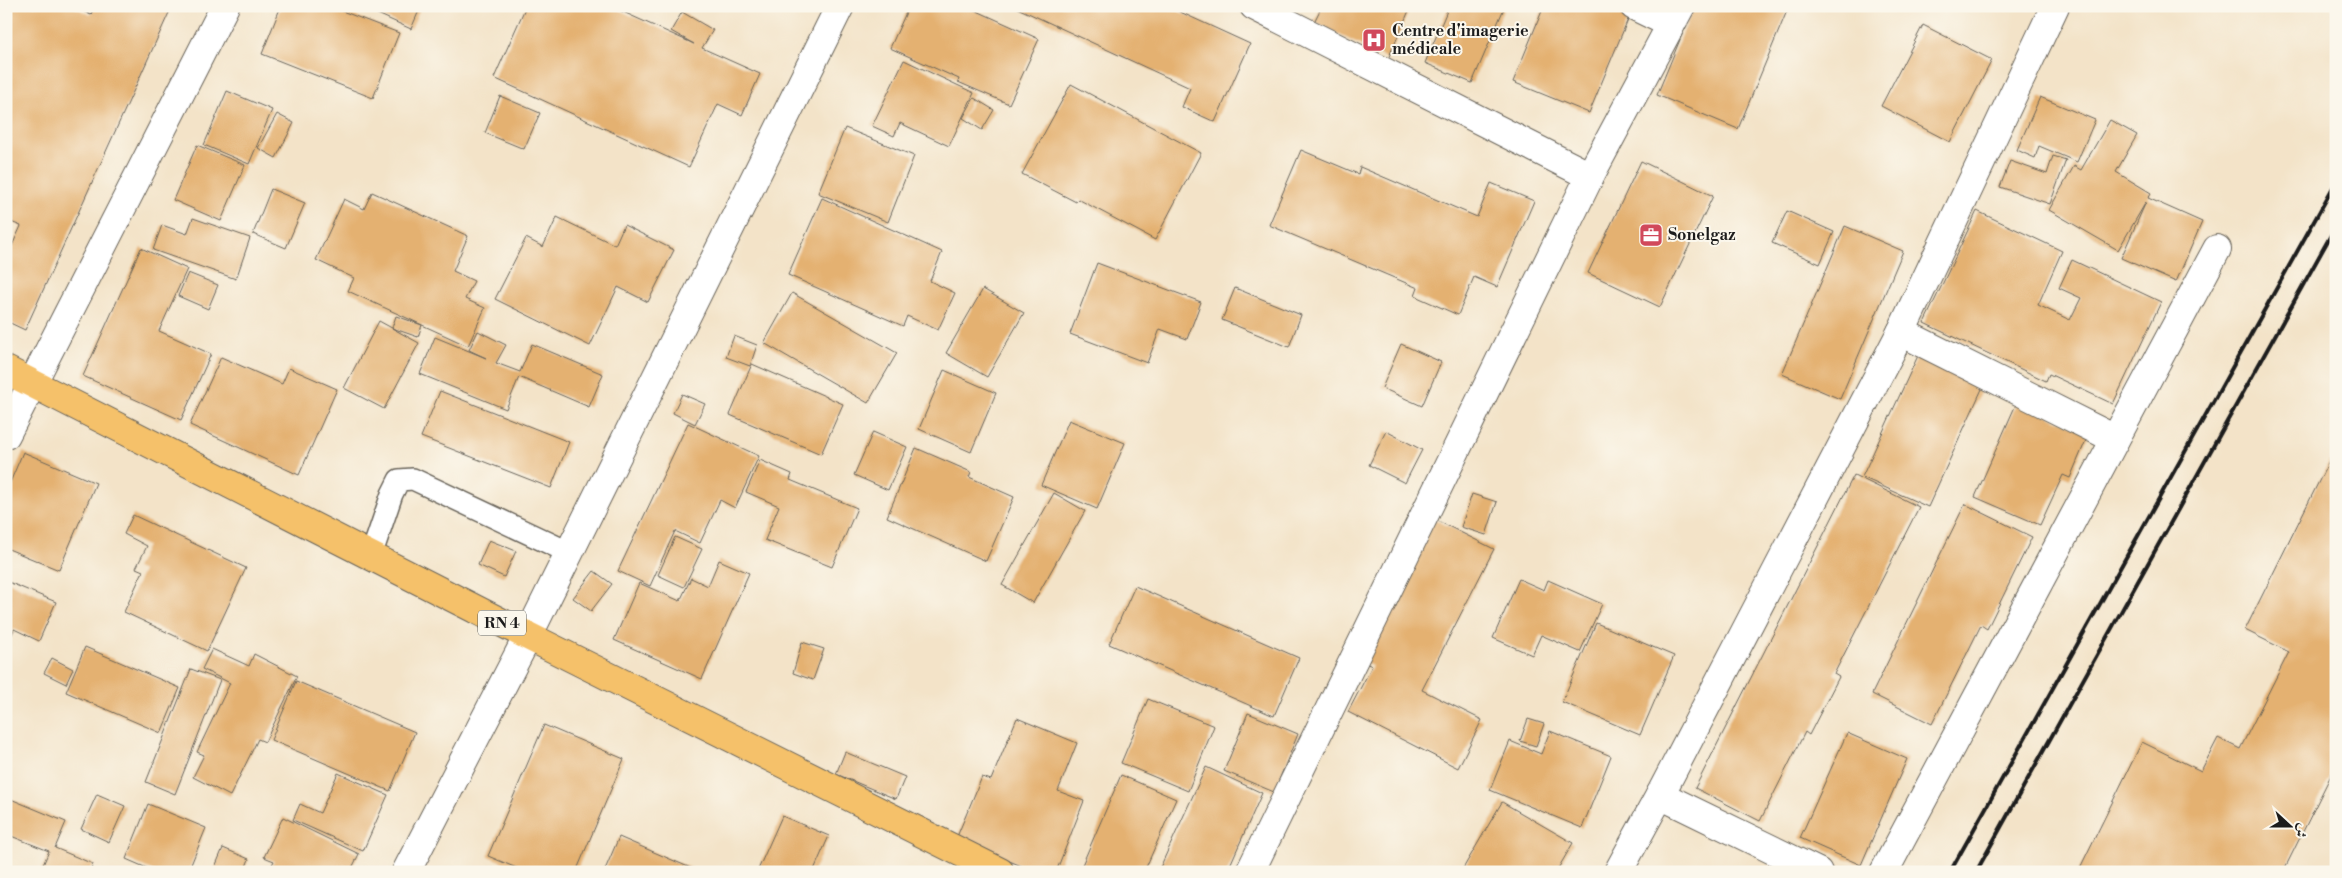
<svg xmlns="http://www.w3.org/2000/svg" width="2342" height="878" viewBox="0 0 2342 878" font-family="'Libre Bodoni',Amiri,serif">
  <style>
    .building { fill: #e4b171 }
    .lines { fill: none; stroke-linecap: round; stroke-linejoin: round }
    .lane-casing { stroke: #676258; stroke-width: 24 }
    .street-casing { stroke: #676258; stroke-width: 30 }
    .primary-casing { stroke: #676258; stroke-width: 30 }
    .lane { stroke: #fff; stroke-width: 21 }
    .street { stroke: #fff; stroke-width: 28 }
    .primary { stroke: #f5c16b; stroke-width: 28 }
    .rail { stroke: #1c1c1c; stroke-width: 4 }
    .labels { text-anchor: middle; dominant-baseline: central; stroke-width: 4; stroke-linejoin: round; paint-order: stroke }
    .shield { fill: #fbf7ec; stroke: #5f5e5a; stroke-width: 1 }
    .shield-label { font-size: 15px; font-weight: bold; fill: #1c1c1c }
    .poi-label { font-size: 16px; font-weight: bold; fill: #1c1c1c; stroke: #fbf7ec; text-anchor: start }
  </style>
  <rect width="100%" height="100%" fill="#fbf7ec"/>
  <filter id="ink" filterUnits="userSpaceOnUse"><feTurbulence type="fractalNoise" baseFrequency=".02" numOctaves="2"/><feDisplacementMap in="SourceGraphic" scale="10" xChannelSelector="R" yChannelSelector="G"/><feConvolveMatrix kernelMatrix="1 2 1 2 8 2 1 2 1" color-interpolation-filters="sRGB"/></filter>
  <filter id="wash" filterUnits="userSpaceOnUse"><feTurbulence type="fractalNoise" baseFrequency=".0096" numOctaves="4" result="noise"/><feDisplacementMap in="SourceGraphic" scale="20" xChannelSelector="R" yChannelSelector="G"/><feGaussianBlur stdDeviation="1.12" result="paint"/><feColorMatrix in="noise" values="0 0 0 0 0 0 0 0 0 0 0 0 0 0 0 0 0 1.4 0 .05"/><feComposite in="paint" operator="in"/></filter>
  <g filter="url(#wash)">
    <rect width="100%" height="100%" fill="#f3e3c8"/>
    <g id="blocks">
      <g class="building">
        <path d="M6,6h66l19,9 3,-9h78l-147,324 -19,-9v-62l15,-33 -15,-6z"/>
        <path d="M281,6h48l70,27 -26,65 -111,-44z"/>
        <path d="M360,6h61l-10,23z"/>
        <path d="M526,6h84l84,38 -23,-13 11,-19 31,18 -11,18 58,26 -18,41 -24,-11 -29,63 -195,-89z"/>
        <path d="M909,6h57l73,33 -30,65 -51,-22 1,-3 -69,-31z"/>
        <path d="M1013,6h154l83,38 -35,78 -33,-15 8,-19z"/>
        <path d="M1322,6h89l-23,53 -74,-37z"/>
        <path d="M1449,6h56l-33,77 -47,-20z"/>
        <path d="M1544,6h73l14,6 -42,101 -76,-31z"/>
        <path d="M1694,6h95l-51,123 -81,-34z"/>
        <path d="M1923,25l69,35 -42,82 -69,-36z"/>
        <path d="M904,60l70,33 -25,53 -49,-23 -6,13 -22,-10z"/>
        <path d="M1071,84l130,69 -46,87 -77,-41 -2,3 -54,-28z"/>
        <path d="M227,91l45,19 -23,54 -45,-19z"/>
        <path d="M500,96l40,17 -16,36 -39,-16z"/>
        <path d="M2040,97l55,23 -18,42 -38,-16 -4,12 -18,-8z"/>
        <path d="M974,98l20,12 -12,20 -19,-12z"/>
        <path d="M277,114l17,9 -18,35 -18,-10z"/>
        <path d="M2110,120l27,15 -21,37 35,21 -3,5 54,24 -26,60 -55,-24 25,-56 -28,48 -69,-40 25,-44 7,4z"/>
        <path d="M845,128l69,28 -26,66 -70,-29z"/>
        <path d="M197,145l48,20 -24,56 -48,-21z"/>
        <path d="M1301,150l57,24 2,-7 117,50 14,-34 43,18 -37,86 -23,-10 -16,38 -43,-19 3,-8 -149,-63z"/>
        <path d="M2053,156l13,4 -16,44 -50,-17 10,-26 37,13z"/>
        <path d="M1641,161l72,35 -53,111 -72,-34z"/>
        <path d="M271,189l34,14 -19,45 -33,-14z"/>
        <path d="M372,192l96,44 -15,35 21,10 -9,18 20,9 -17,38 -120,-55 6,-13 -38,-18 28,-61 20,10z"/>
        <path d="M822,198l120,54 -12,29 25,12 -17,37 -31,-14 -4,10 -115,-51z"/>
        <path d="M1787,211l47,21 -14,32 -48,-21z"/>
        <path d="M1977,211l85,40 -24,54 32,15 11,-22 -22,-10 13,-28 89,42 -48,102 -64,-30 -3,7 -122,-58z"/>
        <path d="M557,217l58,28 9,-20 50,25 -26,52 -30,-15 -28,59 -95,-47 31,-61 17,9z"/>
        <path d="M193,218l57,20 -14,41 -83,-29 9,-25 25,9z"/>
        <path d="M1845,226l58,25 -63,148 -58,-25z"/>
        <path d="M141,248l46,21 -28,62 52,23 -30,66 -98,-44z"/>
        <path d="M1097,263l104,39 -14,37 -27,-10 -13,34 -77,-29z"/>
        <path d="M188,273l30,12 -10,24 -30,-13z"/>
        <path d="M1235,288l66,27 -12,32 -67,-27z"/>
        <path d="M983,289l41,24 -37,64 -41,-24z"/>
        <path d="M792,293l105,60 -29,50 -104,-60z"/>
        <path d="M396,316l26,9 -4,12 -26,-9z"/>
        <path d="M379,321l40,22 -35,66 -40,-21z"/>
        <path d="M478,331l28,14 -10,18 24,9 12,-28 71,30 -14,33 -70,-30 -13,32 -86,-35 15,-37 51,21 -17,-8z"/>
        <path d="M734,336l23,9 -7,21 -24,-9z"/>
        <path d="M1401,344l40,18 -19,44 -40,-18z"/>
        <path d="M1922,347l65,31 -59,129 -66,-30z"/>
        <path d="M221,357l61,27 7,-16 48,21 -38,86 -109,-50z"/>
        <path d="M752,364l91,40 -22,50 -91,-39z"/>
        <path d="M944,370l52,23 -25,59 -52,-23z"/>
        <path d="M440,391l129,51 -18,46 -130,-51z"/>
        <path d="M682,394l23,10 -10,20 -22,-11z"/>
        <path d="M2017,402l72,31 -19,45 -7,-3 -23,50 -65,-28z"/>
        <path d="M1069,420l56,23 -28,66 -56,-24z"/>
        <path d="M688,423l71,33 -24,52 -15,-8 -20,43 -25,-12 -25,55 -32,-15z"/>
        <path d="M1386,431l36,19 -17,33 -36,-18z"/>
        <path d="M873,432l34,15 -19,43 -34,-15z"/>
        <path d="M2336,447v318l-53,107h-205l64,-130 59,29 17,-33 22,11 49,-97 -44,-22z"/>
        <path d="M916,448l55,24 -2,5 45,20 -28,64 -99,-44z"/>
        <path d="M23,452l73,31 -37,87 -53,-22v-56z"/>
        <path d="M760,460l32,14 -2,6 67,28 -25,59 -67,-27 14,-34 -33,-14z"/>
        <path d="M1854,475l65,32 -85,167 5,3 -30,58 -4,-3 -45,89 -65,-33z"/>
        <path d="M1054,493l31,18 -52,92 -31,-18z"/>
        <path d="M1472,494l25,8 -11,33 -25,-8z"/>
        <path d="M1965,504l67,33 -45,92 -6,-4 -49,99 -60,-30z"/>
        <path d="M133,515l113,53 -39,83 -83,-39 19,-41 -7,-3 11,-22 -23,-12z"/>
        <path d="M1434,519l60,30 -72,141 60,30 -24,48 -110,-56 24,-46 -9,-4z"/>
        <path d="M675,537l27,12 -18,38 -26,-12z"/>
        <path d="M489,540l27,11 -12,26 -26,-12z"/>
        <path d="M719,560l30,13 -47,106 -88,-39 25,-57 41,18 11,-23 17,8z"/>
        <path d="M594,571l18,13 -21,27 -18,-13z"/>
        <path d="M1519,579l25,11 4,-10 54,24 -22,48 -39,-17 -9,20 -39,-17z"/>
        <path d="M6,581l50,21 -17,39 -25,-12 -5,13 -3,-1z"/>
        <path d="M1135,586l164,72 -25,58 -165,-72z"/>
        <path d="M1596,623l78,33 -34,79 -78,-33z"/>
        <path d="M802,642l22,7 -11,31 -20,-7z"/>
        <path d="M85,647l95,41 -19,45 -95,-41z"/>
        <path d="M212,649l37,17 5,-12 43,22 -32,66 -7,-3 -28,57 -37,-19 11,-22 -7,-3 33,-69 -28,-14z"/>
        <path d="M52,658l21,11 -7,15 -22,-11z"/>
        <path d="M191,669l29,11 -45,114 -29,-12z"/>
        <path d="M296,681l119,51 -25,59 -119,-51z"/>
        <path d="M1148,699l66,27 -26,65 -67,-28z"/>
        <path d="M1248,713l50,21 -24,58 -50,-21z"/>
        <path d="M1017,718l60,25 -19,48 26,10 -28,71h-20l-80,-33 26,-62 9,3z"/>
        <path d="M1528,719l16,5 -8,22 -16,-5z"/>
        <path d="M544,725l80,34 -48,113h-50l-38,-16z"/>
        <path d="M1550,731l61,25 -29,72 -92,-38 20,-49 31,13z"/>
        <path d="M1847,733l60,26 -46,106 -61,-27z"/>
        <path d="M845,752l60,25 -9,22 -60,-25z"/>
        <path d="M1206,767l56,26 -35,79h-69z"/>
        <path d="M338,773l50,22 -25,56 -70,-31 7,-16 20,9z"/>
        <path d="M1121,775l55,24 -32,73h-65z"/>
        <path d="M97,794l28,12 -16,36 -28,-13z"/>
        <path d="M6,797l60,25 -11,26 38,16 -3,8h-50l9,-21 -43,-17z"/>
        <path d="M1502,802l71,41 -17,29h-95z"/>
        <path d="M148,804l58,24 -18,44h-32l-30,-13z"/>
        <path d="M782,816l47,20 -16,36h-56z"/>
        <path d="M283,817l76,37 -9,18h-82l6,-11 -10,-4z"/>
        <path d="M619,837l81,35h-96z"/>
        <path d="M223,848l26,11 -5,13h-31z"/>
      </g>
    </g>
  </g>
  <g filter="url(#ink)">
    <use href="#blocks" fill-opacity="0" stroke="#676258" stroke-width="1"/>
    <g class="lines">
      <g class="lane-casing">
        <path id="lane" d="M371,556l21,-62 7,-14 14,-1 157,74"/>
      </g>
      <g class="street-casing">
        <g id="street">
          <path d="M1254,6l336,170"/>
          <path d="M1634,6l37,18"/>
          <path d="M1901,332l214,107"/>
          <path d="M6,435l219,-429"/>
          <path d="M1660,795l158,77"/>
          <path d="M406,872l122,-236 312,-630"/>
          <path d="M1250,872l340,-696 91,-170"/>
          <path d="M1618,872l42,-77 241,-463 154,-326"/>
          <path d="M1884,872l333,-623"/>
        </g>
      </g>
      <g class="primary-casing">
        <path id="primary" d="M6,370l522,266 472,236"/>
      </g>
      <use href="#lane" class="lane"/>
      <use href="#street" class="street"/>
      <use href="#primary" class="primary"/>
      <g class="rail">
        <path d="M1950,872l386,-690"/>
        <path d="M1976,872l360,-646"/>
      </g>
    </g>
  </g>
  <defs>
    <g id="hospital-square" transform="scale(1.25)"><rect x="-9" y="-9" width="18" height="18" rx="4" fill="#d1495b" stroke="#fbf7ec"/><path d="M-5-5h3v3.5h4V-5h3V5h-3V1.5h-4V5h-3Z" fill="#fff"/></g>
    <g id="office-square" transform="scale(1.25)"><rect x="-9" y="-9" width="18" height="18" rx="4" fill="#d1495b" stroke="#fbf7ec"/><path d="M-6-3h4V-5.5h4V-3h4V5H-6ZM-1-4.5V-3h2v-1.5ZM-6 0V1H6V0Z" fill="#fff"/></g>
  </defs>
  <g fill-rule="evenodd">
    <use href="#hospital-square" x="1374" y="40"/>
    <use href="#office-square" x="1651" y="235"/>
  </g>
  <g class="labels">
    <rect class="shield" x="478" y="610.5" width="48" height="25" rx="4"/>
    <g class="shield-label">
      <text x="502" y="623">RN 4</text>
    </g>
    <g class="poi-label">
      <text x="1392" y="31">Centre d'imagerie<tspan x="1392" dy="18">médicale</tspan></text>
      <text x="1668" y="235">Sonelgaz</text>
    </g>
  </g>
  <rect width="2342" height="878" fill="none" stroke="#fbf7ec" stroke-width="25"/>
  <g transform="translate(2290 826) rotate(111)" stroke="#fbf7ec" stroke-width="4" paint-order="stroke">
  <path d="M0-4L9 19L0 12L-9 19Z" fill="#1c1c1c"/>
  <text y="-8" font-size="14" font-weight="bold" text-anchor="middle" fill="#1c1c1c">ش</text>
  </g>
</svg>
